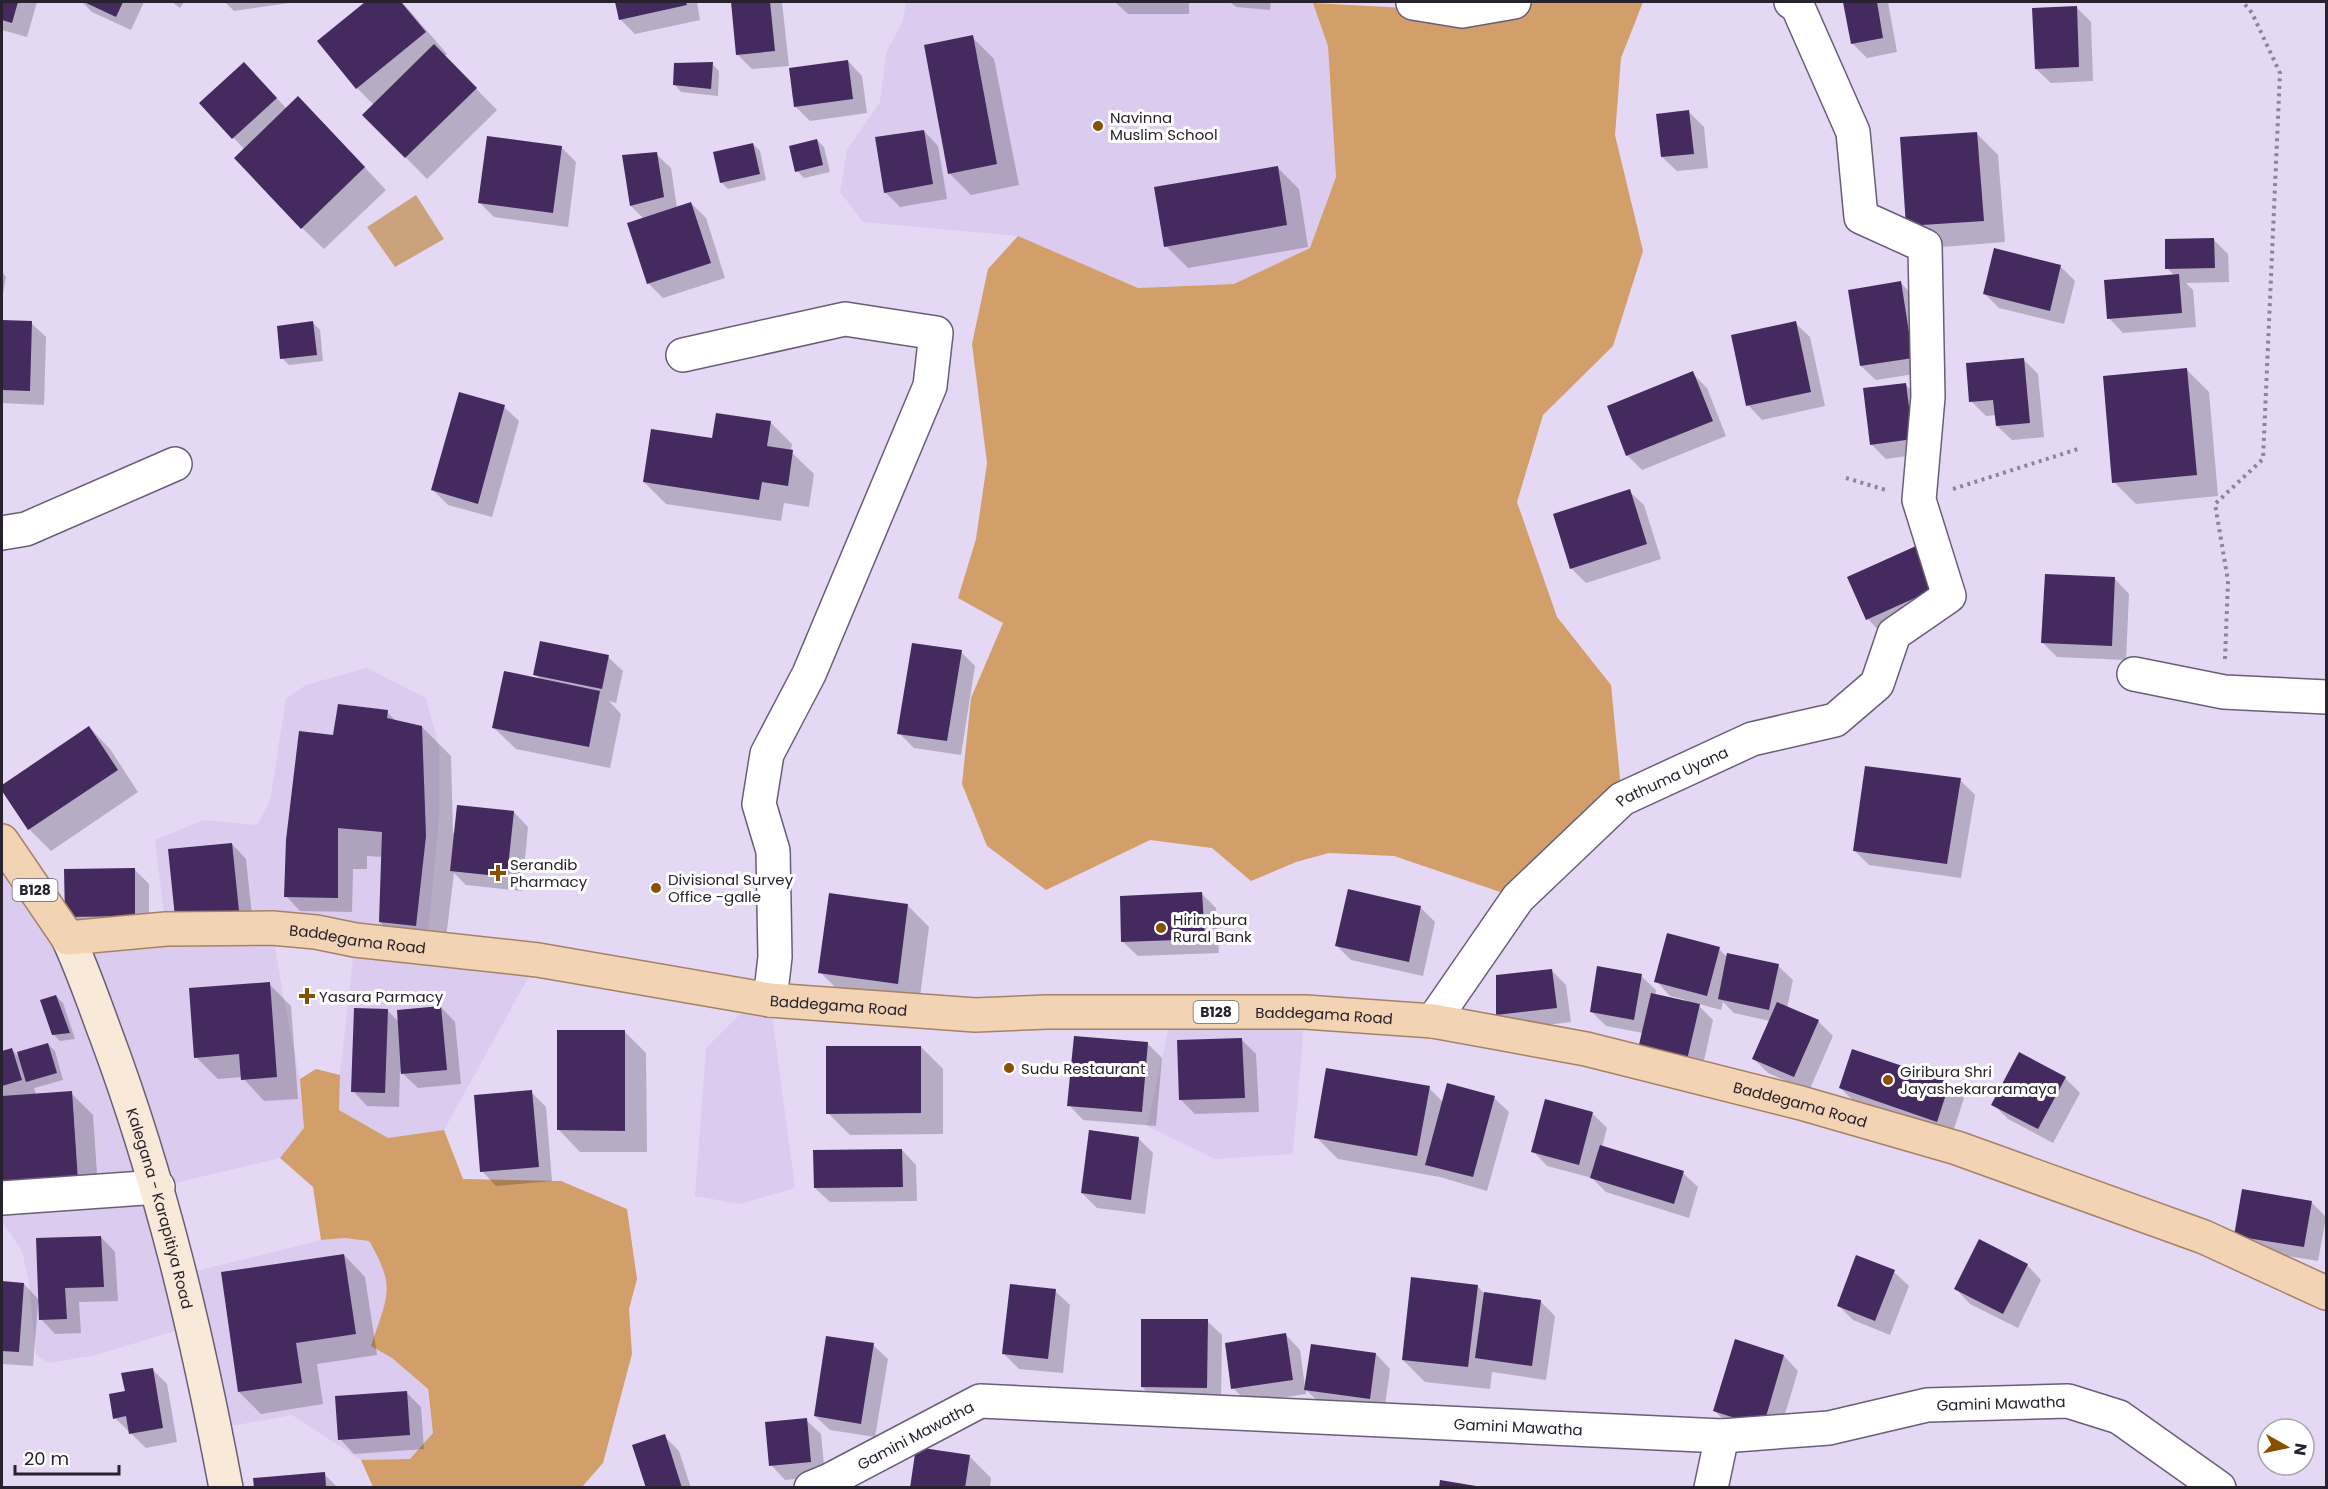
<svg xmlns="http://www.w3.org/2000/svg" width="2328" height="1489" viewBox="0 0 2328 1489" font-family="Poppins,sans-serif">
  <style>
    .built { fill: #dacbef }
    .green { fill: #caa37c }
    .forest { fill: #d29e69 }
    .shadow { fill: #0003 }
    .building { fill: #442a5f }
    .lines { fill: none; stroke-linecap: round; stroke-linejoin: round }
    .minor-casing { stroke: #695e77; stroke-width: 36 }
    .secondary-casing { stroke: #695e77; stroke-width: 36 }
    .primary-casing { stroke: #a68264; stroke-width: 36 }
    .path { stroke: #8c8498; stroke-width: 4; stroke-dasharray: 3 4.5; stroke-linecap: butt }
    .minor { stroke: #fff; stroke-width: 33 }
    .secondary { stroke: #f9e9d9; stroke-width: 33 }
    .primary { stroke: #f2d3b3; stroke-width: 33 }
    .poi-dot { fill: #885101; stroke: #fff; stroke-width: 2 }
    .labels { text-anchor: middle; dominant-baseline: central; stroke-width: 6; stroke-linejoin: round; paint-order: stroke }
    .shield { fill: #fff; stroke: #68646c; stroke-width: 1.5 }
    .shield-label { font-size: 14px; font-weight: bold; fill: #27222d }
    .poi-label { font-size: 15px; fill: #27222d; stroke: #fff; text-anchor: start }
    .street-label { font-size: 15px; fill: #27222d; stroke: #fff }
  </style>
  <rect width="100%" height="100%" fill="#e4d8f5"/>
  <g class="built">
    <path d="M906,2h407l15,44 8,131 -26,71 -76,36 -96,4 -120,-52 -155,-14 -23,-30 7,-42 33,-48 6,-49 17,-32z"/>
    <path d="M367,668l59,30 13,49v69l-12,130 111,14 -94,170 -56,8 -49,-28 1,-35 15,-135 -83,-12 11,67 17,84 4,49 -24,30 -122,29 22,88 141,-35 24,-2 24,3 14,24 6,29 -18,51 21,13 35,31 6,44 -22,26 -50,1 -69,-45 -77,14 -24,-103 -95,29 -48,8 -12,-8 -8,-78 -6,-26 -20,-30v-377l69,103 95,-18 -11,-89 49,-20 53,5 13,-24 16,-102 20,-14z"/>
    <path d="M755,999l15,1 25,188 -55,16 -45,-8 11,-148z"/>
    <path d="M1172,1012h133l-12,142 -78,5 -68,-33z"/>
  </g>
  <path class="green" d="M416,195l28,44 -49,28 -28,-40z"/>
  <g class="forest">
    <path d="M1514,2h129l-22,56 -6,77 28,116 -30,95 -70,69 -26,87 40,115 54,68 11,114 -104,99 -124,-42 -65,-3 -33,9 -45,19 -39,-33 -62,-8 -104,50 -59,-44 -25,-62 9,-86 32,-75 -45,-25 18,-59 11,-76 -15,-119 16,-75 30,-33 120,52 96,-4 76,-36 26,-71 -8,-131 -15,-43 149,8z"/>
    <path d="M316,1069l24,6 -1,35 49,28 56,-8 19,49 98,2 66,28 10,70 -8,30 3,45 -29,109 -21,24h-209l-12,-27 49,-1 23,-26 -5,-44 -36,-31 -21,-12c16,-49 26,-58 -2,-105l-24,-3 -24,2 -8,-53 -33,-29 24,-30 -4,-49z"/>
  </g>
  <g class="shadow">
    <path d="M2,2h35l-10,35 -25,-7z"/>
    <path d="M82,2h62l-13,28 -39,-18z"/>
    <path d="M172,2h12l-4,6z"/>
    <path d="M225,2h71l-62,9z"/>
    <path d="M367,2h35l45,52 -3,2 53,54 -70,69 -63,-64 10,-10 -17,-17 -38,-47z"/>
    <path d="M617,2h80l3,18 -65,14 -15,-15z"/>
    <path d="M732,2h50l7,64 -37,3 -15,-15z"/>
    <path d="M1115,2h74v12h-61z"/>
    <path d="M1230,2h41l-1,8 -34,-3z"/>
    <path d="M1845,2h43l9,50 -30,6 -15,-15z"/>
    <path d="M2076,7l15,15 2,59 -42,2 -15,-14z"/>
    <path d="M972,37l22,22 25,126 -48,10 -22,-22z"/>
    <path d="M848,61l14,15 5,37 -57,8 -15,-15z"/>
    <path d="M712,64l7,7 -1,25 -37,-4 -7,-8z"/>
    <path d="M258,78l29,31 33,11 66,70 -62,59 -22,-21 -57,-78 -44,-47z"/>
    <path d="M1689,112l15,15 4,41 -31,3 -15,-14z"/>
    <path d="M924,131l14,15 9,53 -47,8 -15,-15z"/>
    <path d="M1976,133l22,22 7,87 -76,6 -22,-22z"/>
    <path d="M817,140l7,7 6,25 -26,6 -7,-7z"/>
    <path d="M753,144l7,7 6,29 -38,9 -7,-7z"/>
    <path d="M562,148l14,14 -8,65 -74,-10 -14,-14z"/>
    <path d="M656,154l15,14 6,40 14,-5 15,15 19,60 -62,20 -15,-15 -4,-64 -13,-13 -8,-50z"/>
    <path d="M1277,167l22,22 9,58 -120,21 -22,-22z"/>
    <path d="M2214,240l14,14 1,28 -43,1 7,7 3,37 -73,6 -14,-15 66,-42 -8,-8z"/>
    <path d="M2060,266l15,15 -11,43 -65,-16 -15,-15z"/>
    <path d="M2,272l4,5 -4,22z"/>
    <path d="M1901,283l14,15 12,74 -51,8 -15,-14z"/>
    <path d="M2,322l29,1 15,14 -2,68 -42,-2z"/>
    <path d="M313,323l7,7 3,31 -34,4 -7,-7z"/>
    <path d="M1795,323l15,14 15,69 -63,14 -14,-15z"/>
    <path d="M2023,359l15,15 6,63 -32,3 -15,-14 -1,-11 -10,1 -15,-15z"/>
    <path d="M2187,370l22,22 9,104 -82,8 -22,-22z"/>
    <path d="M1692,373l15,15 19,48 -84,34 -15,-15z"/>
    <path d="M1906,385l14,14 7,54 -41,6 -15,-15z"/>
    <path d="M504,407l15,14 -27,96 -44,-12 -15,-15z"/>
    <path d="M770,422l22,22 -1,8 23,22 -5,33 -25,-4 -3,18 -115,-17 -22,-22 69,-42z"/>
    <path d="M1629,491l15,14 17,54 -75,24 -15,-15z"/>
    <path d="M1916,548l33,56 -67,30 -14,-15 -19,-41z"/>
    <path d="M2115,579l14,15 -3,66 -69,-3 -14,-14z"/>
    <path d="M961,652l14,14 -14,89 -47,-7 -15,-15z"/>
    <path d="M608,657l15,14 -7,32 -7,-2 12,13 -11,54 -94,-19 -22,-21 47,-48 -6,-6z"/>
    <path d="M387,712l10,10 25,5 29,29 2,77 61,-21 14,15 -6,64 -56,-6 -12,-12 -10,81 -35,-4 -29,-28 3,-65 -16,-1v13h-14l-1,43 -52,-1 -14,-15 49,-159z"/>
    <path d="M89,727l21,22 28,43 -87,59 -22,-22 -27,-43z"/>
    <path d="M1960,780l15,15 -14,83 -92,-13 -15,-15z"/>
    <path d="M232,844l14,15 7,66 -61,6z"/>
    <path d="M134,869l15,15v46l-67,1 -15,-15z"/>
    <path d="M1349,891l72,17 14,14 -12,54 -72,-16 -15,-15z"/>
    <path d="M1202,894l14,14 3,45 -81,3 -15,-14z"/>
    <path d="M907,905l22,22 -10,78 -77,-11 -22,-22z"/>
    <path d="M1719,949l9,9 50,8 15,14 -6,28 31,13 15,15 -24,55 -41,-18 -14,-14 16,-38 -36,-8 -11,-11 -2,8 -25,-7 17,17 -12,54 -58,-41 -37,-7 -15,-15 50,-35 15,14 -1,6 30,7 1,-3 -16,-4 -14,-15z"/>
    <path d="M1551,970l15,15 5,37 -59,7 -14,-14z"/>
    <path d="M269,984l22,22 7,93 -34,2 -22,-24 -24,2 -22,-22z"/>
    <path d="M56,996l7,7 12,36 -15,2 -7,-7z"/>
    <path d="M441,1007l14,15 6,62 -43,4 -18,-17 -1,36 -32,-1 -14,-15 34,-81 12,12z"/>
    <path d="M624,1031l22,22 1,99h-67l-21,-22z"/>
    <path d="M1242,1040l14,14 3,58 -64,2 -15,-15z"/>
    <path d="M1147,1043l15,15 -6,68 -73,-6 -14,-15z"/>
    <path d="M48,1044l7,7 8,29 -29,8 2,7 35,-2 22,22 6,88 -97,-6v-144l10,-3 9,9z"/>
    <path d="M921,1047l22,22v65l-93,1 -22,-22z"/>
    <path d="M1853,1051l96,33 15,14 -12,37 -97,-33 -15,-14z"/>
    <path d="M2065,1078l15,15 -27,50 -45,-24 -15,-15z"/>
    <path d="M1429,1088l14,14 51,-4 15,14 -22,79 -47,-14 -102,-18 -22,-22z"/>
    <path d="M531,1092l15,15 6,74 -56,5 -14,-15z"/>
    <path d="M1593,1114l14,14 -5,19 81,26 15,14 -9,31 -83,-26 -14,-14 -45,-12 -14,-15z"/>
    <path d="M1138,1138l15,15 -8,61 -48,-6 -15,-15z"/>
    <path d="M902,1150l14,15 1,36 -87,1 -15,-14z"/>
    <path d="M2311,1202l15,15 -8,44 -68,-11 -14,-15z"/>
    <path d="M101,1237l14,15 3,49 -39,1 2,31 -26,1 -14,-15 -1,-16h-2l-5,63 -31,-2v-81l22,1 16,17z"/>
    <path d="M344,1255l21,22 12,78 -60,9 6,40 -62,10 -22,-22z"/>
    <path d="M2027,1265l14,15 -23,48 -48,-24 -14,-15z"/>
    <path d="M1894,1272l15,14 -19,49 -37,-15 -15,-15z"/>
    <path d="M1477,1286l8,8 55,7 15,15 -9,64 -54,-8 -2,17 -65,-7 -22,-22z"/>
    <path d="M1055,1291l15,14 -7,68 -44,-4 -15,-15z"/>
    <path d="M1207,1321l15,14 -1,67 -64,-1 -15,-14z"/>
    <path d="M1286,1335l14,15 5,37 71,-33 14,15 -6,44 -63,-9 -15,-14v4l-58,9 -15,-15z"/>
    <path d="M873,1345l15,14 -13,78 -45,-7 -15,-14z"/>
    <path d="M1784,1356l14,15 -21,69 -48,-14 -14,-15z"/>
    <path d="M152,1369l15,15 10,58 -31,6 -31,-30 11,-26z"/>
    <path d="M406,1392l15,15 3,42 -70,5 -14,-15z"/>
    <path d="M806,1420l15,14 4,42 -40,4 -14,-15z"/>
    <path d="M664,1436l15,15 12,37h-43z"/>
    <path d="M969,1456l22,22 -1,10h-78z"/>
    <path d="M324,1474l14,14h-83z"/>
  </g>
  <g class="building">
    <path d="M2,2h16l-6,21 -10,-3z"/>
    <path d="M84,2h39l-7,15z"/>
    <path d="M365,2h36l25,30 -70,57 -39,-48z"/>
    <path d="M615,2h71l1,3 -68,15z"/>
    <path d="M731,2h39l5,49 -39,4z"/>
    <path d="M1843,2h34l6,36 -32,6z"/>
    <path d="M2077,6l2,61 -44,2 -3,-61z"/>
    <path d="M973,35l24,129 -49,10 -24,-129z"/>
    <path d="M434,44l43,44 -72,70 -43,-43z"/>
    <path d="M848,60l5,39 -59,8 -5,-39z"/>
    <path d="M244,62l33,36 -45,41 -33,-36z"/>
    <path d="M713,62l-2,27 -38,-4 1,-22z"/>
    <path d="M298,96l67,71 -64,62 -67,-71z"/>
    <path d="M1689,110l5,44 -33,3 -5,-43z"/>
    <path d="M924,130l9,54 -49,9 -9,-56z"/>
    <path d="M1977,132l7,89 -78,5 -6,-89z"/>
    <path d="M487,136l75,10 -9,67 -75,-10z"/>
    <path d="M817,139l6,26 -28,7 -6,-26z"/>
    <path d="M753,143l7,31 -40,9 -7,-31z"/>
    <path d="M657,152l7,45 -34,9 -8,-51z"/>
    <path d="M1278,166l9,59 -123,22 -10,-60z"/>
    <path d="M691,202l20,61 -64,21 -20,-61z"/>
    <path d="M2214,238l1,30 -50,1v-30z"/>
    <path d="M1994,248l67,17 -11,46 -67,-17z"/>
    <path d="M2179,274l3,39 -75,6 -3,-39z"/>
    <path d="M1901,281l12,77 -53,8 -12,-76z"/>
    <path d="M2,320l30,1 -2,70 -28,-1z"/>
    <path d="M313,321l4,34 -37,4 -3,-33z"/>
    <path d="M1796,321l15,71 -65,14 -15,-71z"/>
    <path d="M2024,358l6,65 -34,3 -3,-26 -24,2 -3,-39z"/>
    <path d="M2187,368l10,107 -85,8 -9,-107z"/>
    <path d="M1693,371l20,50 -87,35 -19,-50z"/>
    <path d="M1906,383l7,56 -43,6 -7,-57z"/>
    <path d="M459,392l46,13 -27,99 -47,-14z"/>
    <path d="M716,413l55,8 -4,25 26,4 -5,36 -26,-4 -3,18 -116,-18 8,-53 61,9z"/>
    <path d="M1630,489l17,55 -77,25 -17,-55z"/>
    <path d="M1916,546l19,43 -69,31 -19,-43z"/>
    <path d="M2045,574l70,3 -3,69 -71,-3z"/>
    <path d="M540,641l69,14 -7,34 -69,-14z"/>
    <path d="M912,643l50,7 -15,91 -50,-7z"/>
    <path d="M504,671l96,20 -11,56 -97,-19z"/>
    <path d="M338,704l50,6 -1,8 35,8 4,110 -10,90 -37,-4 3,-90 -44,-4v70l-54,-1 2,-57 13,-109 34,4z"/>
    <path d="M89,726l29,44 -90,60 -26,-39v-6z"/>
    <path d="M1865,766l96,12 -14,86 -94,-13z"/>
    <path d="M457,805l57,6 -7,66 -57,-6z"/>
    <path d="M232,843l7,68 -64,6 -7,-68z"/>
    <path d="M135,868v48l-70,1 -1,-48z"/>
    <path d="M1348,889l73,17 -12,56 -74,-16z"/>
    <path d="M1202,892l3,47 -84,3 -1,-46z"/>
    <path d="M829,893l79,11 -10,80 -80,-11z"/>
    <path d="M1667,933l53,14 -13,49 -53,-14z"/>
    <path d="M1727,953l52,11 -10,46 -51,-11z"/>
    <path d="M1597,966l45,8 -8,46 -44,-8z"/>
    <path d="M1552,969l5,39 -61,7v-40z"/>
    <path d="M270,982l7,95 -36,3 -2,-26 -45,4 -5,-70z"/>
    <path d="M1651,993l49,11 -13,56 -49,-11z"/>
    <path d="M56,995l14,38 -18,2 -12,-35z"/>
    <path d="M1777,1002l42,18 -25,57 -42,-18z"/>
    <path d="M441,1006l6,64 -46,4 -4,-64z"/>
    <path d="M354,1008l34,1 -3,84 -34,-1z"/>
    <path d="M557,1030h68v101l-68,-1z"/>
    <path d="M1074,1036l74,6 -6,70 -75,-6z"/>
    <path d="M1242,1038l3,60 -66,2 -2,-60z"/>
    <path d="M48,1043l9,30 -31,9 -9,-30z"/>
    <path d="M826,1046h95v67l-95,1z"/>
    <path d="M12,1048l10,32 -20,6v-35z"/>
    <path d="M1852,1049l98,33 -13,40 -98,-34z"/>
    <path d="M2019,1052l47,25 -28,52 -47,-24z"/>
    <path d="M1326,1068l104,18 -13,70 -103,-18z"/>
    <path d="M1447,1083l48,13 -22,81 -48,-12z"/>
    <path d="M532,1090l7,77 -59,5 -6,-77z"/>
    <path d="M72,1091l6,90 -76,6v-91z"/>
    <path d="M1545,1099l48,13 -14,53 -48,-13z"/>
    <path d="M1089,1130l50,7 -8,63 -50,-7z"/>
    <path d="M1600,1145l84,26 -10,33 -84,-26z"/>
    <path d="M902,1149l1,38 -89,1 -1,-38z"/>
    <path d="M2242,1189l70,12 -8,46 -70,-11z"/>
    <path d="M101,1236l3,51 -39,1 2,31 -28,1 -3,-82z"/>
    <path d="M1979,1239l49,25 -25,50 -49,-25z"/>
    <path d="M344,1254l12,80 -60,9 6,40 -64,9 -17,-120z"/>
    <path d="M1856,1255l39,15 -20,51 -38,-15z"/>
    <path d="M1411,1277l67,8 -10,82 -66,-7z"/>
    <path d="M2,1281l22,2 -5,69 -17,-1z"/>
    <path d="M1010,1284l46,5 -8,70 -46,-5z"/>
    <path d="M1484,1292l57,8 -9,66 -57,-8z"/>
    <path d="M1141,1319h67l-1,69 -66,-1z"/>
    <path d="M1286,1333l7,47 -62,9 -6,-46z"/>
    <path d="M826,1336l48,7 -13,81 -47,-8z"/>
    <path d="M1735,1339l49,16 -21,72 -50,-16z"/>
    <path d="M1311,1344l65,9 -6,46 -66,-9z"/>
    <path d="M153,1368l10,60 -34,6 -3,-18 -13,3 -4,-25 16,-3 -4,-18z"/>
    <path d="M407,1391l3,44 -72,5 -3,-44z"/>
    <path d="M807,1418l4,44 -42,4 -4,-44z"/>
    <path d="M665,1434l17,54h-36l-14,-43z"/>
    <path d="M916,1447l54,8 -5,33h-55z"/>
    <path d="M325,1472l1,16h-72l-1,-10z"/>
    <path d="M1440,1480l36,6v2h-37z"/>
  </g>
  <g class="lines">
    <g class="minor-casing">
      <g id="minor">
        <path d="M1413,3l49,8 52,-9"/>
        <path d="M683,355l162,-36 91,14 -6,53 -121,288 -42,80 -8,50 14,47 2,106 -5,43"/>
        <path d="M2,533l24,-4 149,-65"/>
        <path d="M2134,674l90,18 102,5"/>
        <path id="s1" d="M1433,1021l85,-123 104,-99 130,-60 83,-19 42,-36 17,-50 55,-38 -30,-96 9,-103 -3,-151 -64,-29 -8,-85 -56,-127 -6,-3"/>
        <path d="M2,1198l156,-11"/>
        <path id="s2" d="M811,1488l17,-7 152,-80 742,35 107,-8 98,-23 141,-4 51,16 100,71"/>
        <path d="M1711,1488l11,-52"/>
      </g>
    </g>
    <g class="secondary-casing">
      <g id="secondary">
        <path id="s3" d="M68,938c15,32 26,65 38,97 55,147 91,299 120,453"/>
      </g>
    </g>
    <g class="primary-casing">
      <g id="primary">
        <path id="s4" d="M2,841l66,97 98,-9 106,-1 44,4 39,8 183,20 232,40 205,15 72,-3h258l128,9 153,28 215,54 156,45 247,89 122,56"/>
      </g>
    </g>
    <g class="path">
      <path d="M1846,478l40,12"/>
      <path d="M1953,489l125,-40"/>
      <path d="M2225,659l3,-78 -13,-77 48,-45 17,-386 -28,-60 -9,-11"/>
    </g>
    <use href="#minor" class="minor"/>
    <use href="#secondary" class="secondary"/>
    <use href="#primary" class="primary"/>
  </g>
  <g class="poi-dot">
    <circle cx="1098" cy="126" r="6"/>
    <path d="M495 864h6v6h6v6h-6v6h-6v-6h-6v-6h6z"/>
    <circle cx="656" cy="888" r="6"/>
    <circle cx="1161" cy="928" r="6"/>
    <path d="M304 987h6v6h6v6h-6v6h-6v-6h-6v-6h6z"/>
    <circle cx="1009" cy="1068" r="6"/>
    <circle cx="1888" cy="1080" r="6"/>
  </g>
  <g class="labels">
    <g class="shield">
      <rect x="12.5" y="879" width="45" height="22" rx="4.5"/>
      <rect x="1193.5" y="1001" width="45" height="22" rx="4.5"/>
    </g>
    <g class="shield-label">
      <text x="35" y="890">B128</text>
      <text x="1216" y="1012">B128</text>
    </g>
    <g class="poi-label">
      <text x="1110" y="117">Navinna<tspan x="1110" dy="17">Muslim School</tspan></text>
      <text x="510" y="864">Serandib<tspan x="510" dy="17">Pharmacy</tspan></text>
      <text x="668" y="879">Divisional Survey<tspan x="668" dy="17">Office -galle</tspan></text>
      <text x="1173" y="919">Hirimbura<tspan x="1173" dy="17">Rural Bank</tspan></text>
      <text x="319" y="996">Yasara Parmacy</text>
      <text x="1021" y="1068">Sudu Restaurant</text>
      <text x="1900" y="1071">Giribura Shri<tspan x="1900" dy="17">Jayashekararamaya</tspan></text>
    </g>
    <g class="street-label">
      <text stroke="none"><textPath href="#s1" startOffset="348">Pathuma Uyana</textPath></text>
      <text stroke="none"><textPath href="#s4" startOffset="408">Baddegama Road</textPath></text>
      <text stroke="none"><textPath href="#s4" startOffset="894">Baddegama Road</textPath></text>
      <text stroke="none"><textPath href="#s4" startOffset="1380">Baddegama Road</textPath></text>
      <text stroke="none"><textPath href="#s4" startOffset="1866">Baddegama Road</textPath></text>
      <text stroke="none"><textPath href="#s3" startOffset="286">Kalegana - Karapitiya Road</textPath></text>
      <text stroke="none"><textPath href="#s2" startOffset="1215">Gamini Mawatha</textPath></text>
      <text stroke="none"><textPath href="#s2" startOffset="729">Gamini Mawatha</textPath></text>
      <text stroke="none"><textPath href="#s2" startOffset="117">Gamini Mawatha</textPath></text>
    </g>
  </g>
  <rect width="2328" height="1489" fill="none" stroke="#27222d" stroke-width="6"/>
  <g transform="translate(2286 1447) rotate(99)"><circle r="28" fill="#ffffff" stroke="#a9a7ab" stroke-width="1.5"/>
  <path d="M0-4.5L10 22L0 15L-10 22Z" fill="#885101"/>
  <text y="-9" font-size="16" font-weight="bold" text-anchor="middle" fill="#27222d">N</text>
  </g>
  <path d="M15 1465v9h104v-9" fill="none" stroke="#27222d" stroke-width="3"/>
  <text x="24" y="1465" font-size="18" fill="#27222d" stroke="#ffffff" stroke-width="4.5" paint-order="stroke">20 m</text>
</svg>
